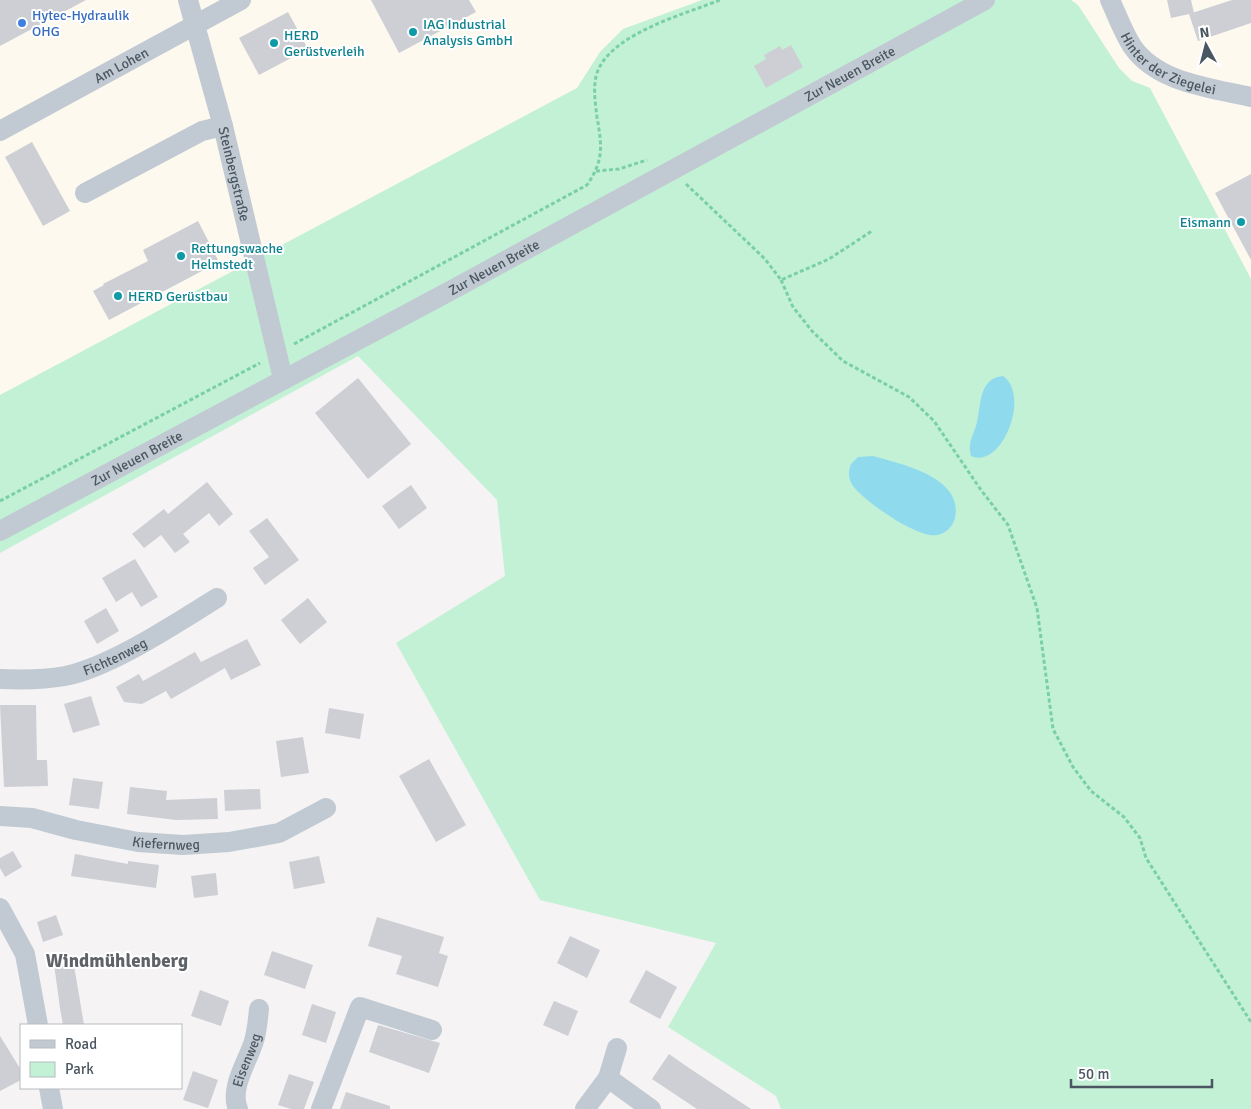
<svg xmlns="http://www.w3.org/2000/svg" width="1251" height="1109" viewBox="0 0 1251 1109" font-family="Signika,sans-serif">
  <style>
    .commercial { fill: #fdf9ef }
    .green { fill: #c3f1d5 }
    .water { fill: #90daee }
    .building { fill: #cdcfd5 }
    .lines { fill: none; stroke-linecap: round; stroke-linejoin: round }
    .path { stroke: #7ad0a6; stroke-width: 3; stroke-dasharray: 4 2.5; stroke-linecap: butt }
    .minor { stroke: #c1cad2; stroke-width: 20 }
    .shop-dot { fill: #3f7fe0; stroke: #fff; stroke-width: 2 }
    .culture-dot { fill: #0f9aa8; stroke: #fff; stroke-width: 2 }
    .labels { text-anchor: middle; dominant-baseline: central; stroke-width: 4; stroke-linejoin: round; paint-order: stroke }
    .shop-label { font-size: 14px; fill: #366cbe; stroke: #fff; text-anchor: start }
    .culture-label { font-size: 14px; fill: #0d838f; stroke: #fff; text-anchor: start }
    .street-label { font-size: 14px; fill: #4a5661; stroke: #fff }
    .district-label { font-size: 19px; font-weight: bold; fill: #5f6368; stroke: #fff }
  </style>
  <rect width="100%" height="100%" fill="#f5f3f3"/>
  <g class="commercial">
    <path d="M0,0h702l-79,29 -23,23 -23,36 -577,307z"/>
    <path d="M1071,0h180v279l-101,-191 -18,-7 -13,-13 -41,-63z"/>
  </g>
  <path class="green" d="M702,0h369l7,5 41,63 13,13 18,7 101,191v830h-470l-5,-13 -108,-69 48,-84 -176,-43 -144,-257 109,-67 -8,-76 -139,-144 -358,197v-158l577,-307 23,-36 23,-23z"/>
  <g class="water">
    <path d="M1003,376c28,19 -1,94 -32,80 -4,-15 3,-20 6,-34 4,-18 2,-44 26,-46z"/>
    <path d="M873,456c28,8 91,21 82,62 -2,9 -10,16 -18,17 -19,4 -73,-34 -84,-49 -5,-7 -5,-14 -2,-22l7,-7z"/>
  </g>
  <g class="building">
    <path d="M0,0h86l-86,46z"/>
    <path d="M371,0h98l7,12 -77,41z"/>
    <path d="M1167,0h24l3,13 -23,5z"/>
    <path d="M1232,0h19v23l-53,18 -9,-27z"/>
    <path d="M288,12l20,37 -49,26 -20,-37z"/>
    <path d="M791,45l12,22 -37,21 -12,-22 12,-7 -2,-4 16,-9 2,4z"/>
    <path d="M32,142l38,69 -27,15 -38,-69z"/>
    <path d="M1251,174v86l-36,-67z"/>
    <path d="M198,221l21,41 -110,58 -16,-29 11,-6 -1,-1 45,-23 -5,-11z"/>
    <path d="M358,378l53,66 -43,35 -53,-66z"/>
    <path d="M207,482l26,32 -14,12 -10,-13 -26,21 7,8 -15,11 -14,-18 -17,13 -12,-14 32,-25 4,5z"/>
    <path d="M411,485l16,23 -28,21 -17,-23z"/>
    <path d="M267,518l32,42 -34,25 -12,-17 16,-11 -20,-26z"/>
    <path d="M135,559l23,38 -17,10 -9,-15 -16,10 -14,-24z"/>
    <path d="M308,598l19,24 -27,22 -19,-24z"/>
    <path d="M106,608l13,23 -22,13 -13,-23z"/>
    <path d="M247,639l14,26 -30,15 -6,-12 -54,31 -5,-8 -24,13 -18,-2 -8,-15 23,-13 4,7 52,-29 6,10z"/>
    <path d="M91,696l9,29 -27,8 -9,-29z"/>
    <path d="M0,705h36l1,55h10l1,26 -44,1z"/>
    <path d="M329,708l35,6 -4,25 -35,-6z"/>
    <path d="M303,737l6,36 -28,4 -5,-36z"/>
    <path d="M429,759l37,66 -30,17 -37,-66z"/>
    <path d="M73,778l30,4 -4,27 -30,-4z"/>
    <path d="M130,787l37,4 -1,9 51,-2 1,21 -42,1 -49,-6z"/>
    <path d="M260,789l1,20 -36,2 -1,-21z"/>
    <path d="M13,851l9,16 -17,10 -5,-9v-10z"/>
    <path d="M75,854l53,10v-3l31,4 -3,23 -85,-12z"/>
    <path d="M319,856l6,27 -31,6 -5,-27z"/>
    <path d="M216,873l2,22 -24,3 -3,-22z"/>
    <path d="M56,915l7,20 -20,7 -6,-20z"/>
    <path d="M377,917l67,20 -5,16 9,3 -10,31 -42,-13 6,-18 -34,-10z"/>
    <path d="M570,936l30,14 -13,28 -30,-15z"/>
    <path d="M272,951l41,14 -8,24 -41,-14z"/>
    <path d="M73,961l4,22 7,42h-21l-3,-17 -6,-44z"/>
    <path d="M646,970l31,17 -17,32 -31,-17z"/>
    <path d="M200,990l29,11 -8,25 -30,-10z"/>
    <path d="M554,1001l24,10 -10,25 -25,-11z"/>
    <path d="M312,1004l24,8 -10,31 -24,-8z"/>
    <path d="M378,1025l62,18 -11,30 -60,-21z"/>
    <path d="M0,1036l21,34v10l-21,11z"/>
    <path d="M669,1054l20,14 62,41h-54l-45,-30z"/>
    <path d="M193,1071l25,9 -10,28 -25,-8z"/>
    <path d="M289,1074l25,8 -10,27h-13l-13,-4z"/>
    <path d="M346,1092l44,14v3h-50z"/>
  </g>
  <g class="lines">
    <g class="path">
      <path d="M596,171l23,-2 28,-9"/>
      <path d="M686,184l79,75 16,21 48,-21 43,-28"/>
      <path d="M781,280l12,27 19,24 31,30 66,36 25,24 47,69 27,35 29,83 16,121 20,38 18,24 33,26 16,21 6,20 105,164"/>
      <path d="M294,344l293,-159c17,-25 15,-39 10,-68 -2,-16 -5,-35 2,-49 18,-36 86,-54 121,-68"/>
      <path d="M0,501l260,-138"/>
    </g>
    <g class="minor">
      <path id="s1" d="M188,0l35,126 60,253"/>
      <path id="s2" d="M1110,0c7,15 13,32 22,46 25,37 79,42 119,51"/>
      <path id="s3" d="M0,131l241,-131"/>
      <path d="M85,193l117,-62 21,-5"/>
      <path id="s4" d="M0,531l450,-240 535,-291"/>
      <path id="s5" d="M0,679c22,1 43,1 65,-3 46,-9 111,-53 152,-78"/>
      <path id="s6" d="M0,816l32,2 44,12 62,12 45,3 46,-3 50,-9 47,-25"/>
      <path d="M0,908l25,46 13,71"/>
      <path d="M608,1078l43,31"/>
      <path d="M49,1088l4,21"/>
      <path id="s7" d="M238,1109c-9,-21 10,-48 16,-68 3,-10 4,-22 5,-32"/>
      <path d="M321,1109l39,-102 72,23"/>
      <path d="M585,1109l23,-31 9,-30"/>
    </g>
  </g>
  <circle class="shop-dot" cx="22" cy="23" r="5"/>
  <g class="culture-dot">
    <circle cx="413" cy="32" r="5"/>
    <circle cx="274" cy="43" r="5"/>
    <circle cx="1241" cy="222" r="5"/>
    <circle cx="181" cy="256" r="5"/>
    <circle cx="118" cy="296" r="5"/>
  </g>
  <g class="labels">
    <g class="shop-label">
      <text x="32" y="15">Hytec-Hydraulik<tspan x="32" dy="16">OHG</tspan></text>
    </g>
    <g class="culture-label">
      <text x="423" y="24">IAG Industrial<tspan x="423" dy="16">Analysis GmbH</tspan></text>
      <text x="284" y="35">HERD<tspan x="284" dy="16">Gerüstverleih</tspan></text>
      <text x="1231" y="222" text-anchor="end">Eismann</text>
      <text x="191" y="248">Rettungswache<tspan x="191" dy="16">Helmstedt</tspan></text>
      <text x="128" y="296">HERD Gerüstbau</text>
    </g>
    <g class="street-label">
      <text stroke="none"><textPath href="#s2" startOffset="92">Hinter der Ziegelei</textPath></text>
      <text stroke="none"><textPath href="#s3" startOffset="138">Am Lohen</textPath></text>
      <text stroke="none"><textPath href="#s4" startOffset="965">Zur Neuen Breite</textPath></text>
      <text stroke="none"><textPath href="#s1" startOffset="180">Steinbergstraße</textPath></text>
      <text stroke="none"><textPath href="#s4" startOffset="560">Zur Neuen Breite</textPath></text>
      <text stroke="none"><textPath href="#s4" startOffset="155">Zur Neuen Breite</textPath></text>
      <text stroke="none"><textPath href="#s5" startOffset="119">Fichtenweg</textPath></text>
      <text stroke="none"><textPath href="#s6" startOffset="169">Kiefernweg</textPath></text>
      <text stroke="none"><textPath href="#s7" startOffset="51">Eisenweg</textPath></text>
    </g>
    <g class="district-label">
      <text x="117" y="961">Windmühlenberg</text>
    </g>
  </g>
  <rect x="20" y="1024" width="162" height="65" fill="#ffffff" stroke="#b7bbc0"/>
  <rect x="30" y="1040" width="25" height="8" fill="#c1cad2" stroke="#b7bbc0"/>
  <text x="65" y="1049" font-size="15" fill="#4a5661">Road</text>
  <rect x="30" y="1062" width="25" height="15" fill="#c3f1d5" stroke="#b7bbc0"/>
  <text x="65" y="1074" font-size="15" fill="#4a5661">Park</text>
  <g transform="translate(1206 45) rotate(353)" stroke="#ffffff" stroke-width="4" paint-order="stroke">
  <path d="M0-4L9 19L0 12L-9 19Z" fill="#4a5661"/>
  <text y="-8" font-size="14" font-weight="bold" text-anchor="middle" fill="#4a5661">N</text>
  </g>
  <path d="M1071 1079v8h141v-8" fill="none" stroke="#4a5661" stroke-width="2.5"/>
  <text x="1078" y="1079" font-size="15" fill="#4a5661" stroke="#ffffff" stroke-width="4" paint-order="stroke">50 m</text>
</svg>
